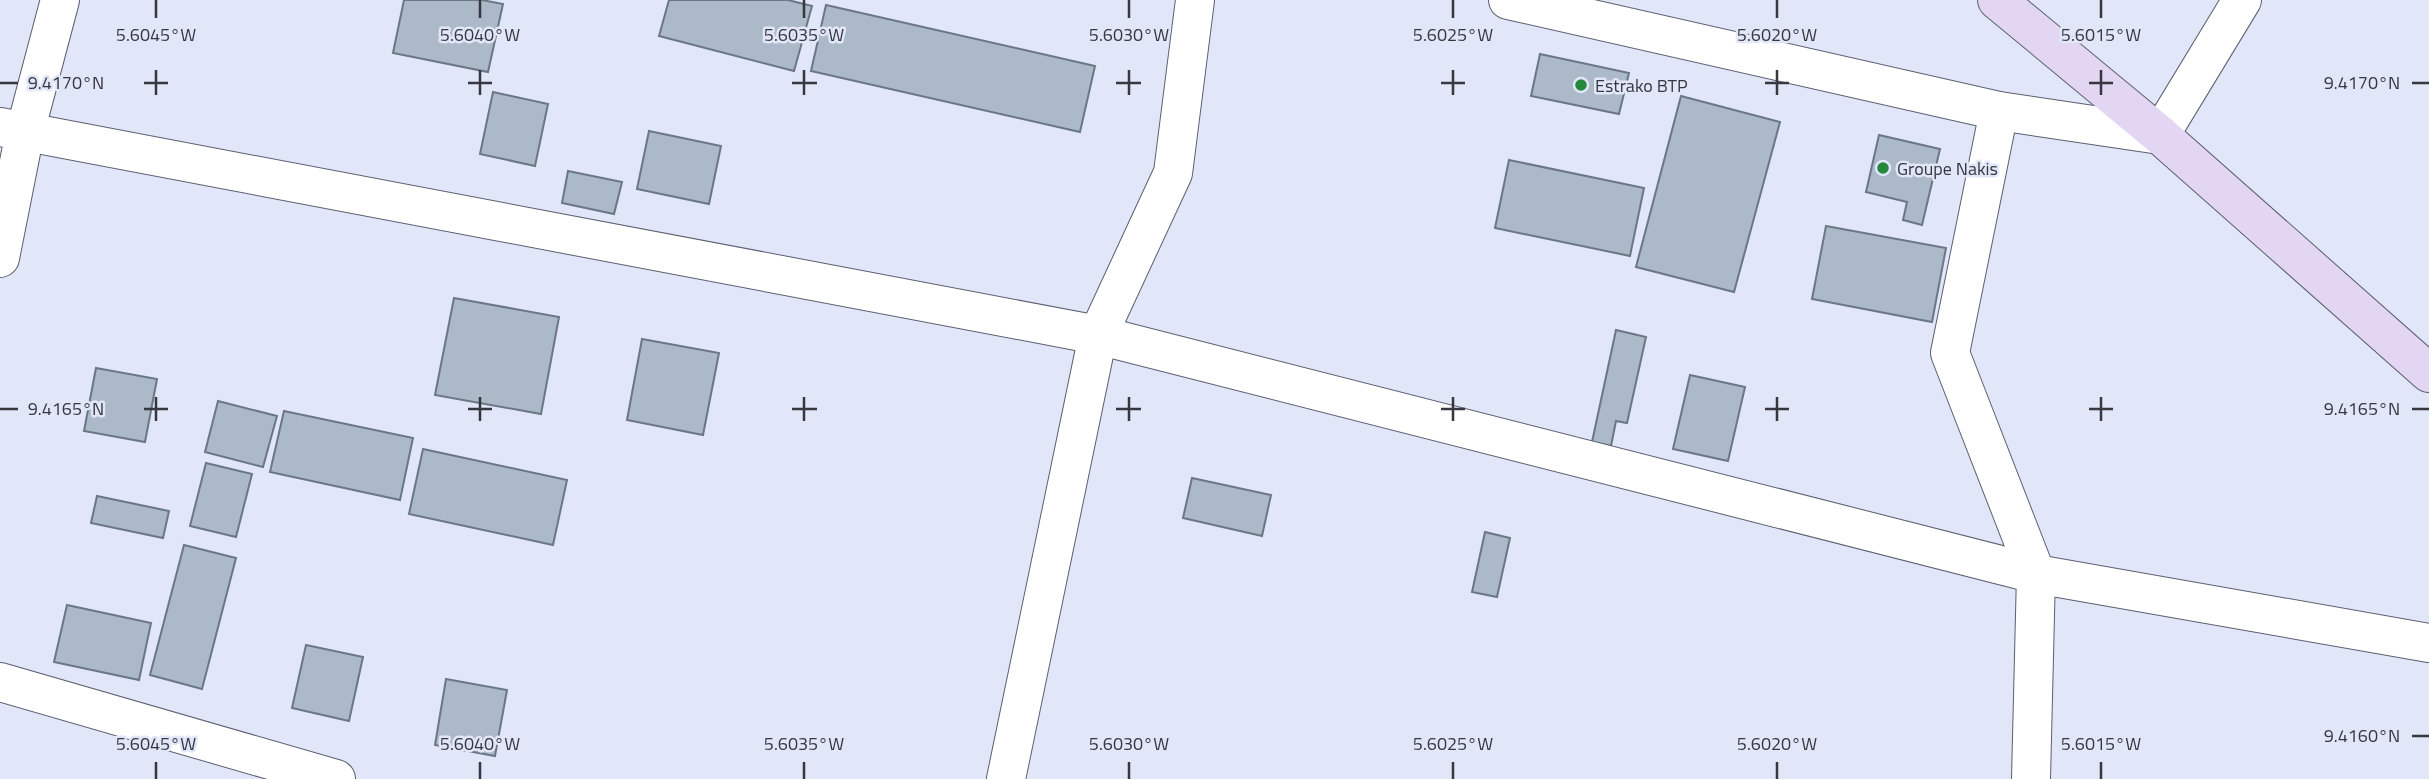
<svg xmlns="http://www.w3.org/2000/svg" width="2429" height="779" viewBox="0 0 2429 779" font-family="'Titillium Web',sans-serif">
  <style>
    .building { fill: #abb9c8; stroke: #6a7785; stroke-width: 2 }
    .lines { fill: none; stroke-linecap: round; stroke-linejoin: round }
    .street-casing { stroke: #5b5f6f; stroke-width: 40 }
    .secondary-casing { stroke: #5b5f6f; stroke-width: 40 }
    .street { stroke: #fff; stroke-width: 38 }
    .secondary { stroke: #e2d6f3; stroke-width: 38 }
    .ticks { fill: none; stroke: #36373f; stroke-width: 2.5 }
    .poi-dot { fill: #26883c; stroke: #e2e6f9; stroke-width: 2.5 }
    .labels { text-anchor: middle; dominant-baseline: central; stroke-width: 5; stroke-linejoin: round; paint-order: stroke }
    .poi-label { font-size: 18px; fill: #36373f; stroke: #e2e6f9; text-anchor: start }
    .ticks-label { font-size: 18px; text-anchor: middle; fill: #36373f; stroke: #e2e6f9; stroke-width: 5; stroke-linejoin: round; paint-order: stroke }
  </style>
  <rect width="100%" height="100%" fill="#e2e6f9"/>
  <g class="building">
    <path d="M404,0h78l21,4 -15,68 -95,-19z"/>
    <path d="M669,0h119l24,6 -18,65 -135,-35z"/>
    <path d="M826,5l269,61 -15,66 -269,-61z"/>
    <path d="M1540,54l89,19 -10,41 -88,-18z"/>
    <path d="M493,92l55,12 -13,62 -55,-12z"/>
    <path d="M1681,96l99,26 -46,170 -98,-25z"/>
    <path d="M649,131l72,15 -12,58 -72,-15z"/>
    <path d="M1879,135l61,14 -18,76 -19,-5 4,-18 -41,-10z"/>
    <path d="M1509,160l135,28 -14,68 -135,-28z"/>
    <path d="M568,171l54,11 -8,32 -52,-11z"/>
    <path d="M1826,226l120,22 -14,74 -120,-23z"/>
    <path d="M454,298l105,19 -18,97 -106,-19z"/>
    <path d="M1616,330l30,7 -19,86 -11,-2 -5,25 -19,-4z"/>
    <path d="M642,339l77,14 -16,82 -76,-15z"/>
    <path d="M96,368l61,11 -12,63 -61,-11z"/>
    <path d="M1690,375l55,12 -17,74 -55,-12z"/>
    <path d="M218,401l59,15 -14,51 -58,-15z"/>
    <path d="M284,411l129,27 -13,62 -130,-28z"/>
    <path d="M423,449l144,31 -14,65 -144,-31z"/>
    <path d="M206,463l46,11 -16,63 -46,-11z"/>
    <path d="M1192,478l79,17 -9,41 -79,-18z"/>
    <path d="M97,496l72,15 -6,27 -72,-15z"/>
    <path d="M1485,532l25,6 -13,59 -25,-5z"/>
    <path d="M184,545l52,13 -34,131 -52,-14z"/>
    <path d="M67,605l84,18 -12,57 -85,-18z"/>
    <path d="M306,645l57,12 -14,64 -57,-13z"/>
    <path d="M446,679l61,11 -12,66 -60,-11z"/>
  </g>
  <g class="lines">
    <g class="street-casing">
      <g id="street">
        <path d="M1508,0l491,111 161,24 82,-135"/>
        <path d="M1999,111l-49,242 86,221 -5,205"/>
        <path d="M0,127l1098,208 938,239 393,69"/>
        <path d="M0,258l25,-126 35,-132"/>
        <path d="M0,682l336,97"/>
        <path d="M1006,779l92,-444 75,-162 22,-173"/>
      </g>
    </g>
    <g class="secondary-casing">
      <path id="secondary" d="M1997,0l163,135 269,238"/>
    </g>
    <use href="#street" class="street"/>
    <use href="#secondary" class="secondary"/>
  </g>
  <path class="ticks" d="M156,0v18M480,0v18M804,0v18M1129,0v18M1453,0v18M1777,0v18M2101,0v18M156,70v25M480,70v25M804,70v25M1129,70v25M1453,70v25M1777,70v25M2101,70v25M0,83h18M144,83h24M468,83h24M792,83h25M1116,83h25M1441,83h24M1765,83h24M2089,83h24M2412,83h17M156,397v24M480,397v24M804,397v24M1129,397v24M1453,397v24M1777,397v24M2101,397v24M0,409h18M144,409h24M468,409h24M792,409h25M1116,409h25M1441,409h24M1765,409h24M2089,409h24M2412,409h17M2412,736h17M156,762v17M480,762v17M804,762v17M1129,762v17M1453,762v17M1777,762v17M2101,762v17"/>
  <g class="poi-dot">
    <circle cx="1581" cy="85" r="7"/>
    <circle cx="1883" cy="168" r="7"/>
  </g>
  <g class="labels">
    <g class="poi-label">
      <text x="1595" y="85">Estrako BTP</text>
      <text x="1897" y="168">Groupe Nakis</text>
    </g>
  </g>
  <g class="ticks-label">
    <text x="156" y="41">5.6045°W</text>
    <text x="480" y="41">5.6040°W</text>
    <text x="804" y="41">5.6035°W</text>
    <text x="1129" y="41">5.6030°W</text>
    <text x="1453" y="41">5.6025°W</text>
    <text x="1777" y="41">5.6020°W</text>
    <text x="2101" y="41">5.6015°W</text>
    <text x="66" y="89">9.4170°N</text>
    <text x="2362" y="89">9.4170°N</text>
    <text x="66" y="415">9.4165°N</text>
    <text x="2362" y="415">9.4165°N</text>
    <text x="2362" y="742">9.4160°N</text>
    <text x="156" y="750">5.6045°W</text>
    <text x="480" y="750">5.6040°W</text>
    <text x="804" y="750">5.6035°W</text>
    <text x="1129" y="750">5.6030°W</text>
    <text x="1453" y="750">5.6025°W</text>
    <text x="1777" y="750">5.6020°W</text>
    <text x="2101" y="750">5.6015°W</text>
  </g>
</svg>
